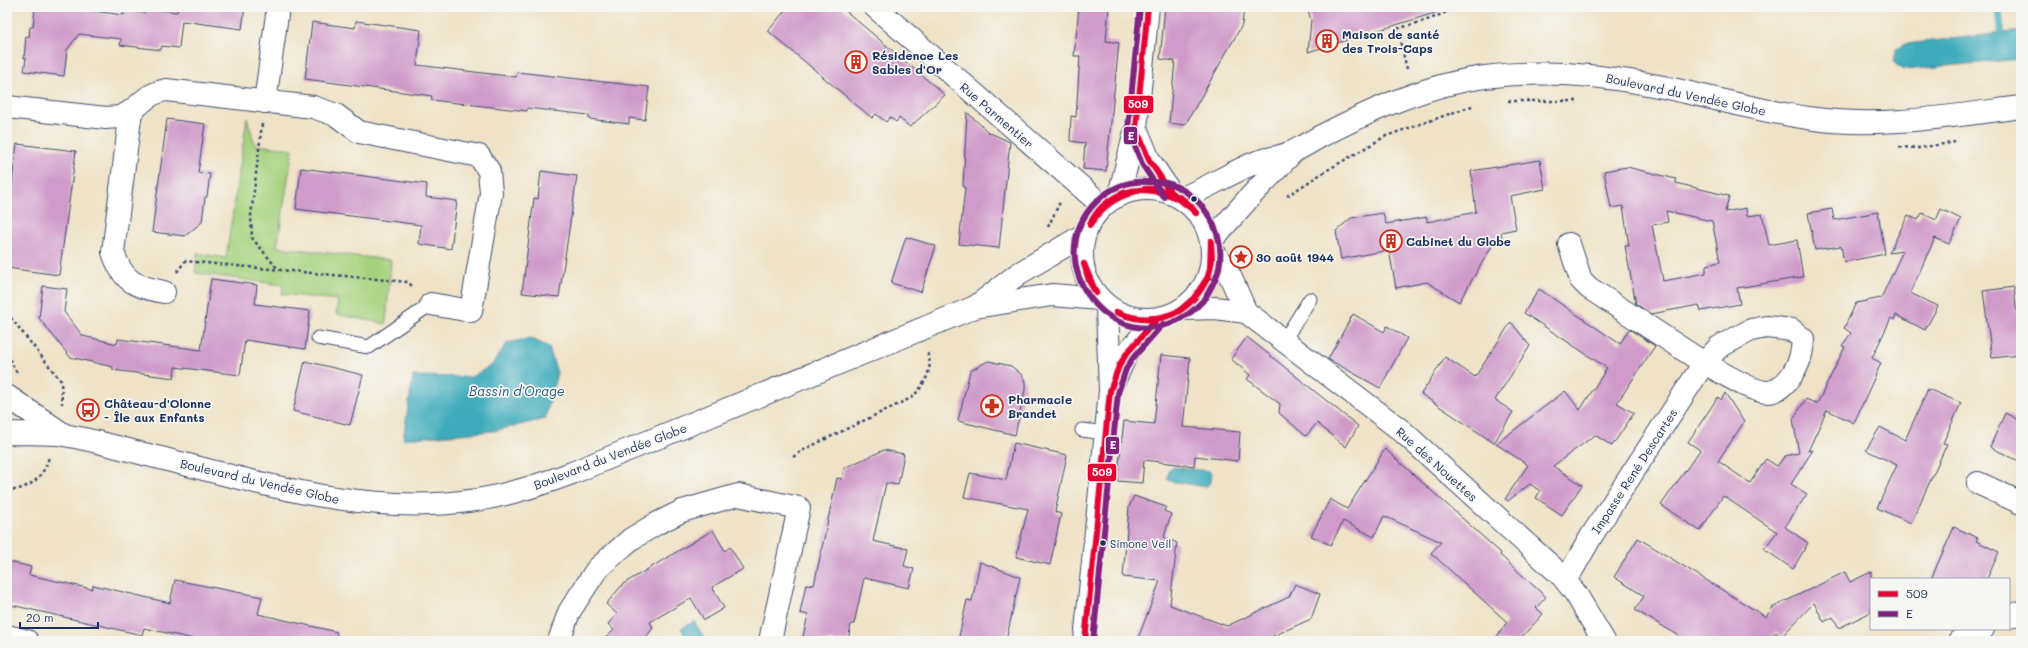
<svg xmlns="http://www.w3.org/2000/svg" width="2028" height="648" viewBox="0 0 2028 648" font-family="Mali,sans-serif">
  <style>
    .green { fill: #a6d17d; stroke: #60806e }
    .water { fill: #3dabbb; stroke: #2c6d8c }
    .lines { fill: none; stroke-linecap: round; stroke-linejoin: round }
    .stream { stroke: #3dabbb; stroke-width: 8 }
    .building { fill: #d09bca; fill-rule: evenodd }
    .lane-casing { stroke: #3b4a6e; stroke-width: 15 }
    .street-casing { stroke: #3b4a6e; stroke-width: 24 }
    .secondary-casing { stroke: #3b4a6e; stroke-width: 24 }
    .path { stroke: #3b4a6e; stroke-width: 2.5; stroke-dasharray: 3 3; stroke-linecap: butt }
    .lane { stroke: #fff; stroke-width: 13 }
    .street { stroke: #fff; stroke-width: 22 }
    .secondary { stroke: #fff; stroke-width: 22 }
    .bus-1-casing { stroke: #f6f6f2; stroke-width: 9 }
    .bus-2-casing { stroke: #f6f6f2; stroke-width: 9 }
    .bus-1 { stroke: #e40134; stroke-width: 6 }
    .bus-2 { stroke: #80217e; stroke-width: 6 }
    .bus-dot { fill: #1b2f5e; stroke: #f6f6f2; stroke-width: 1.5 }
    .labels { text-anchor: middle; dominant-baseline: central; stroke-width: 3.5; stroke-linejoin: round; paint-order: stroke }
    .bus-label { font-size: 11px; fill: #1b2f5e; stroke: #f6f6f2; text-anchor: start }
    .poi-label { font-size: 12px; font-weight: bold; fill: #1b2f5e; stroke: #f6f6f2; text-anchor: start }
    .street-label { font-size: 12px; fill: #1b2f5e; stroke: #f6f6f2 }
    .water-label { font-size: 13px; font-style: italic; fill: #275a7f; stroke: #f6f6f2 }
    .line-badge { stroke: #f6f6f2; stroke-width: 1.5 }
    .badge-label { font-size: 11px; text-anchor: middle; font-weight: bold; fill: #fff }
  </style>
  <rect width="100%" height="100%" fill="#f6f6f2"/>
  <filter id="ink" filterUnits="userSpaceOnUse"><feTurbulence type="fractalNoise" baseFrequency=".025" numOctaves="2"/><feDisplacementMap in="SourceGraphic" scale="8" xChannelSelector="R" yChannelSelector="G"/><feConvolveMatrix kernelMatrix="1 2 1 2 8 2 1 2 1" color-interpolation-filters="sRGB"/></filter>
  <filter id="wash" filterUnits="userSpaceOnUse"><feTurbulence type="fractalNoise" baseFrequency=".012" numOctaves="4" result="noise"/><feDisplacementMap in="SourceGraphic" scale="16" xChannelSelector="R" yChannelSelector="G"/><feGaussianBlur stdDeviation="0.9" result="paint"/><feColorMatrix in="noise" values="0 0 0 0 0 0 0 0 0 0 0 0 0 0 0 0 0 1.4 0 .05"/><feComposite in="paint" operator="in"/></filter>
  <g filter="url(#wash)">
    <rect width="100%" height="100%" fill="#efe2c6"/>
    <path class="green" d="M247,118l8,27 38,4 -16,98 114,13 -5,64 -50,-10 2,-14 -56,-6 1,-9 -88,-12 2,-20 29,5z"/>
    <g class="water">
      <path d="M2021,31v28l-117,11 -10,-7 2,-14 9,-5z"/>
      <path d="M530,338l19,9 8,26 -12,46 -51,12 -91,8 10,-63 58,1 21,-12 15,-22z"/>
      <path d="M1174,467l35,4 3,3 -1,8 -5,5 -36,-6 -3,-3 2,-9z"/>
      <path d="M694,621l12,20h-18l-7,-12z"/>
    </g>
    <g class="lines">
      <path class="stream" d="M1998,7l3,26"/>
    </g>
    <g id="blocks">
      <g class="building">
        <path d="M35,7h27l62,8v-5l21,3v-5l32,4 1,-5h67l-3,22 -60,-8 -3,27 -17,-2 -1,4 -41,-5 1,-6 -42,-5 -12,16 -3,26 -40,-5 2,-13h-2l2,-22 3,1 1,-10h3z"/>
        <path d="M788,7h53l104,88 -35,32 -11,-9 -3,4 -6,-5 -4,5 -10,-8 -4,4 -104,-87z"/>
        <path d="M1079,7h30l-3,34 13,2 -13,128 -23,-2 2,-26 -15,-2 1,-25 5,1 4,-61h-6z"/>
        <path d="M1165,7h79l-2,18 -57,100 -16,-2 6,-62 -15,-2z"/>
        <path d="M1307,7h131v5l-130,40 3,-32z"/>
        <path d="M356,21l65,9 -4,35 99,12 1,-5 132,15 -4,33 -16,-2v6l-40,-5v-4l-62,-7v3l-96,-11 1,-4 -127,-17 7,-57 43,6z"/>
        <path d="M967,112l21,20 22,10 -11,106 -40,-4 6,-57 -2,-1z"/>
        <path d="M167,119l38,5 -7,49 12,1 -3,23h-2l-3,25 -17,14 -33,-4z"/>
        <path d="M17,144l59,7 -17,124 -52,-7v-50z"/>
        <path d="M1540,160l5,29 -35,7 6,33 -15,3 1,6 -6,1 -37,63 -32,-20 -31,6 -7,-38 -48,9 -5,-28 15,-13 32,-5 3,11 41,-7v5l49,-10 -5,-41z"/>
        <path d="M1627,167l49,12v4l53,13 -4,16 21,-4 1,8 15,-2 7,31 28,-5 6,37 -66,11 3,16 -39,7 -2,-6 -48,9 -15,-10 -11,-58h4l-6,-40 -12,2 -7,-37zM1666,211l46,10 8,41 -14,3v8l-43,8 -11,-56 16,-3z"/>
        <path d="M301,168l126,16 -1,13 31,4 -6,48 -32,-5 2,-19 -125,-16z"/>
        <path d="M541,171l36,5 -18,121 -37,-4 12,-95 4,1z"/>
        <path d="M1832,209l2,11 44,-8 7,42 -41,8 -3,-16 -26,4 -7,-37z"/>
        <path d="M1941,209l20,10 -12,25 -14,-6 -25,55 28,13 -13,24 -29,-15 -2,5 -3,-2 -19,40 9,5 -27,60 -27,-13 -19,41 5,-1 -22,34 16,10 -22,33 23,16 -15,26 -29,-20 13,-17 -54,-36 -23,35 -39,-26 39,-55 -12,-8 30,-45 3,3 4,-7 19,29 -26,39 32,22 16,-24 11,7 8,-10 14,-3 -6,-34 13,-20 11,5 28,-57 -3,-1 9,-13 -7,-5 12,-25 25,-5 22,-47 -14,2 19,-38 10,5 4,-7 14,7z"/>
        <path d="M906,237l30,9 -15,46 -30,-9z"/>
        <path d="M211,279l46,6 -2,19 55,7 -5,38 -60,-9 -5,35 -65,-8 -1,11 -61,-8v-3l-43,-10 -31,-39 4,-32 24,3 -3,23 19,24 34,8 1,-5 83,11z"/>
        <path d="M2014,287l7,68 -29,3 -9,-67z"/>
        <path d="M1539,289l81,55 9,-15 26,17 -38,57 17,10 -22,33 -17,-11 -42,31 29,19 -20,30 -26,-17 4,-7 -10,-7 -22,17 -3,-2 23,-34 -32,-21 69,-53 15,19 27,-42 -83,-55z"/>
        <path d="M1353,314l31,18 3,-6 20,12 -27,50 -52,-29z"/>
        <path d="M1511,322l19,24 -35,54 18,12 -19,31 -73,-49 24,-37 30,20z"/>
        <path d="M1247,337l111,89 -12,21 -29,-24 -11,13 -27,-23 1,-9 -33,-25 3,-4 -19,-16z"/>
        <path d="M1161,355l29,3 -7,69 57,5 -2,29 -43,-5 -1,10 -50,-6 -2,23 -25,-2 7,-60 30,3z"/>
        <path d="M305,361l58,14 -13,50 -57,-14z"/>
        <path d="M988,361l23,5 11,9 3,7v8l-10,45 -57,-14 12,-50z"/>
        <path d="M1928,389l33,14 -18,40 4,1 -36,79 -34,-15 20,-43 -31,-15 14,-23 25,13z"/>
        <path d="M2005,413l16,8v41l-31,-15z"/>
        <path d="M1014,443l53,12 -12,57 6,2 -11,51 -34,-8 12,-48 -64,-12 6,-24 36,7z"/>
        <path d="M1385,449l116,104 -1,2 46,42 -10,11 7,6 -25,27h-24l13,-19 -76,-69 10,-11 -57,-26 -10,21 -31,-16 -12,24 -20,-9 19,-37 17,10z"/>
        <path d="M884,450l20,4 -6,31 -12,-2 -13,58 35,8 -4,17 10,3 -5,19 -45,-10 -10,46h-3l-3,17h-46l6,-26 -8,-2 6,-29 8,1 23,-107 5,1 2,-11z"/>
        <path d="M1134,496l32,11 -2,4 7,3 -7,23 13,6 -7,62 57,21 62,-29 6,-13 25,10 -9,25 -49,22h-125l23,-60 -37,-4 6,-70z"/>
        <path d="M1954,527l24,11 -2,3 23,11 -12,27h-56z"/>
        <path d="M713,530l12,21 5,-4 13,22 -31,18 12,21 -20,12 -13,-22 -41,24 3,6 -10,13h-40l11,-11 -6,-6 9,-10 -11,-10 17,-20z"/>
        <path d="M1638,538l128,79 6,-9 73,-36 5,10 21,-10v40l-32,16 -6,-11 -9,5 -10,-19 -33,34 -5,-5 -9,9h-79l-53,-31 9,-14 -30,-19z"/>
        <path d="M7,561l24,6 -2,8 63,14 1,-4 77,18 5,-23 87,17 -4,17 79,18 -1,9h-133l-59,-13 -2,7 -135,-31z"/>
        <path d="M980,562l40,15 -14,64h-48l9,-41 5,1z"/>
      </g>
    </g>
  </g>
  <g filter="url(#ink)">
    <use href="#blocks" fill-opacity="0" stroke="#3b4a6e" stroke-width="1"/>
    <g class="lines">
      <g class="lane-casing">
        <g id="lane">
          <path d="M318,338l51,9 62,-43"/>
          <path d="M1283,342l27,-43"/>
          <path d="M1082,430l23,3"/>
        </g>
      </g>
      <g class="street-casing">
        <g id="street">
          <path d="M875,7l228,199"/>
          <path d="M265,102l13,-95"/>
          <path d="M7,107l99,11c4,-1 9,0 13,-1 19,-5 23,-23 47,-27l147,17 23,8 23,17 120,24 10,15 2,22 -20,118 -40,-7"/>
          <path d="M131,111l-18,141c10,30 21,34 51,40"/>
          <path d="M1978,483l43,20"/>
          <path d="M1562,576l10,-6 20,-35 112,-172c16,8 48,30 65,29 9,-1 14,-7 20,-13 10,-13 13,-24 14,-40l-11,-9 -25,-3 -16,3 -32,17 -15,16 -115,-75 -8,-8 -12,-36"/>
          <path d="M2009,617l12,-5"/>
          <path d="M7,636l20,5"/>
          <path d="M559,641l10,-29 28,-43 34,-30 25,-15 26,-13 56,-16 61,13 -29,133"/>
          <path d="M1959,641l24,-12"/>
        </g>
      </g>
      <g class="secondary-casing">
        <g id="secondary">
          <path d="M1136,128l13,32 22,33"/>
          <circle cx="1147" cy="254" r="65"/>
          <path d="M1119,195l17,-67 12,-121"/>
          <path d="M1182,198c26,-10 49,-26 75,-36 12,-4 25,-5 37,-11 11,-5 21,-12 31,-17 49,-25 104,-50 160,-57 59,-8 119,-2 178,10 48,10 96,24 145,31 71,11 142,-2 213,-11"/>
          <path d="M1211,241l37,-42 45,-47"/>
          <path d="M1212,249l18,27 16,36 156,119 160,145 14,18 28,47"/>
          <path d="M978,305l40,-31 67,-40"/>
          <path d="M1183,309l32,-1 31,4"/>
          <path d="M1112,386l15,-33 30,-34"/>
          <path d="M7,396l56,38"/>
          <path d="M7,433c18,1 41,-1 57,2 30,5 59,14 88,21 106,26 213,61 324,44 33,-5 64,-15 96,-27l403,-166 77,-12 48,4"/>
          <path d="M1085,641l25,-250 -3,-85"/>
        </g>
      </g>
      <g class="path">
        <path d="M1407,69l-10,-40 33,-10 29,-12"/>
        <path d="M1508,101h71"/>
        <path d="M262,124l-11,92 1,22 25,30"/>
        <path d="M1899,147l20,1 36,-6"/>
        <path d="M1287,196l37,-24 62,-36 89,-31"/>
        <path d="M1048,227l13,-27"/>
        <path d="M177,272l8,-11 223,21 5,5"/>
        <path d="M7,313l54,68 1,23"/>
        <path d="M7,354l10,19"/>
        <path d="M793,457l12,-8 106,-51c12,-10 24,-30 16,-45"/>
        <path d="M7,491c22,-2 36,-12 42,-34"/>
      </g>
      <use href="#lane" class="lane"/>
      <use href="#street" class="street"/>
      <use href="#secondary" class="secondary"/>
      <g class="bus-1-casing">
        <g id="bus-1">
          <path d="M1148,7l-12,121 13,32 22,33"/>
          <path d="M1140,190c25,1 38,6 56,23"/>
          <path d="M1140,190c19,-5 46,6 56,23"/>
          <path d="M1090,225c7,-19 29,-35 50,-35"/>
          <path d="M1090,225c13,-21 27,-28 50,-35"/>
          <path d="M1084,264l12,29"/>
          <path d="M1084,264l5,17 7,12"/>
          <path d="M1208,277l2,-7 1,-29"/>
          <path d="M1208,277l4,-17 -1,-19"/>
          <path d="M1179,311l15,-13 14,-21"/>
          <path d="M1179,311c14,-8 22,-20 29,-34"/>
          <path d="M1116,312c21,9 42,9 63,-1"/>
          <path d="M1116,312c21,9 43,11 63,-1"/>
          <path d="M1085,641l25,-250 9,-25 8,-13 30,-34"/>
        </g>
      </g>
      <g class="bus-2-casing">
        <g id="bus-2">
          <path d="M1140,7l-12,122 14,35 22,33"/>
          <path d="M1206,298c-6,5 -11,12 -18,16 -74,51 -153,-52 -91,-113 12,-12 31,-21 49,-19 8,0 19,-1 27,3 31,13 53,48 46,83 -2,10 -7,18 -12,27"/>
          <path d="M1093,641l25,-248 8,-24 7,-11 30,-34"/>
        </g>
      </g>
      <use href="#bus-1" class="bus-1"/>
      <use href="#bus-2" class="bus-2"/>
    </g>
  </g>
  <defs>
    <g id="building-ring" transform="scale(1.15)"><circle r="9.5" fill="#f6f6f2" stroke="#c8321e" stroke-width="1.5"/><path d="M-4-6H4V6H1V3H-1V6H-4ZM-2.5-4.3h1.7v1.8h-1.7ZM.8-4.3h1.7v1.8H.8ZM-2.5-1h1.7V.8h-1.7ZM.8-1h1.7V.8H.8Z" fill="#c8321e"/></g>
    <g id="sight-ring" transform="scale(1.15)"><circle r="9.5" fill="#f6f6f2" stroke="#c8321e" stroke-width="1.5"/><path d="M0-6L1.8-2.2L6-1.7L2.9 1.2L3.7 5.4L0 3.3L-3.7 5.4L-2.9 1.2L-6-1.7L-1.8-2.2Z" fill="#c8321e"/></g>
    <g id="pharmacy-ring" transform="scale(1.15)"><circle r="9.5" fill="#f6f6f2" stroke="#c8321e" stroke-width="1.5"/><path d="M-2-6h4v4h4v4h-4v4h-4v-4h-4v-4h4Z" fill="#c8321e"/></g>
    <g id="bus-ring" transform="scale(1.15)"><circle r="9.5" fill="#f6f6f2" stroke="#c8321e" stroke-width="1.5"/><path d="M-5-6H5V4H4V6H2V4H-2V6H-4V4H-5ZM-3.5-4V0h7V-4ZM-3.5 1.2v1.5H-2V1.2ZM2 1.2v1.5H3.5V1.2Z" fill="#c8321e"/></g>
  </defs>
  <g fill-rule="evenodd">
    <use href="#building-ring" x="1327" y="41"/>
    <use href="#building-ring" x="856" y="62"/>
    <use href="#building-ring" x="1391" y="241"/>
    <use href="#sight-ring" x="1241" y="257"/>
    <use href="#pharmacy-ring" x="992" y="406"/>
    <use href="#bus-ring" x="88" y="410"/>
  </g>
  <g class="bus-dot">
    <circle cx="1194" cy="199" r="3.5"/>
    <circle cx="1103" cy="543" r="3.5"/>
  </g>
  <g class="labels">
    <g class="bus-label">
      <text x="1110" y="543">Simone Veil</text>
    </g>
    <g class="poi-label">
      <text x="1342" y="34">Maison de santé<tspan x="1342" dy="14">des Trois-Caps</tspan></text>
      <text x="872" y="55">Résidence Les<tspan x="872" dy="14">Sables d'Or</tspan></text>
      <text x="1406" y="241">Cabinet du Globe</text>
      <text x="1256" y="257">30 août 1944</text>
      <text x="1008" y="399">Pharmacie<tspan x="1008" dy="14">Brandet</tspan></text>
      <text x="104" y="403">Château-d'Olonne<tspan x="104" dy="14">- Île aux Enfants</tspan></text>
    </g>
    <g class="street-label">
      <text transform="translate(1686 94) rotate(12)">Boulevard du Vendée Globe</text>
      <text transform="translate(997 115) rotate(41)">Rue Parmentier</text>
      <text transform="translate(610 456) rotate(-21)">Boulevard du Vendée Globe</text>
      <text transform="translate(1437 464) rotate(42)">Rue des Nouettes</text>
      <text transform="translate(1634 471) rotate(-57)">Impasse René Descartes</text>
      <text transform="translate(260 481) rotate(13)">Boulevard du Vendée Globe</text>
    </g>
    <g class="water-label">
      <text x="517" y="390">Bassin d'Orage</text>
    </g>
  </g>
  <g class="line-badge">
    <rect x="1123" y="95" width="31" height="19" rx="4" fill="#e40134"/>
    <rect x="1123" y="126" width="15" height="19" rx="4" fill="#80217e"/>
    <rect x="1105" y="436" width="15" height="19" rx="4" fill="#80217e"/>
    <rect x="1087" y="463" width="30" height="19" rx="4" fill="#e40134"/>
  </g>
  <g class="badge-label">
    <text x="1138" y="108">509</text>
    <text x="1131" y="140">E</text>
    <text x="1113" y="449">E</text>
    <text x="1102" y="476">509</text>
  </g>
  <rect width="2028" height="648" fill="none" stroke="#f6f6f2" stroke-width="24"/>
  <rect x="1870" y="578" width="140" height="52" fill="#f6f6f2" stroke="#9ea6b7"/>
  <rect x="1878" y="591" width="20" height="6" fill="#e40134" stroke="#9ea6b7"/>
  <text x="1906" y="598" font-size="12" fill="#1b2f5e">509</text>
  <rect x="1878" y="611" width="20" height="6" fill="#80217e" stroke="#9ea6b7"/>
  <text x="1906" y="618" font-size="12" fill="#1b2f5e">E</text>
  <path d="M20 622v6h78v-6" fill="none" stroke="#1b2f5e" stroke-width="2"/>
  <text x="26" y="622" font-size="12" fill="#1b2f5e" stroke="#f6f6f2" stroke-width="3" paint-order="stroke">20 m</text>
</svg>
